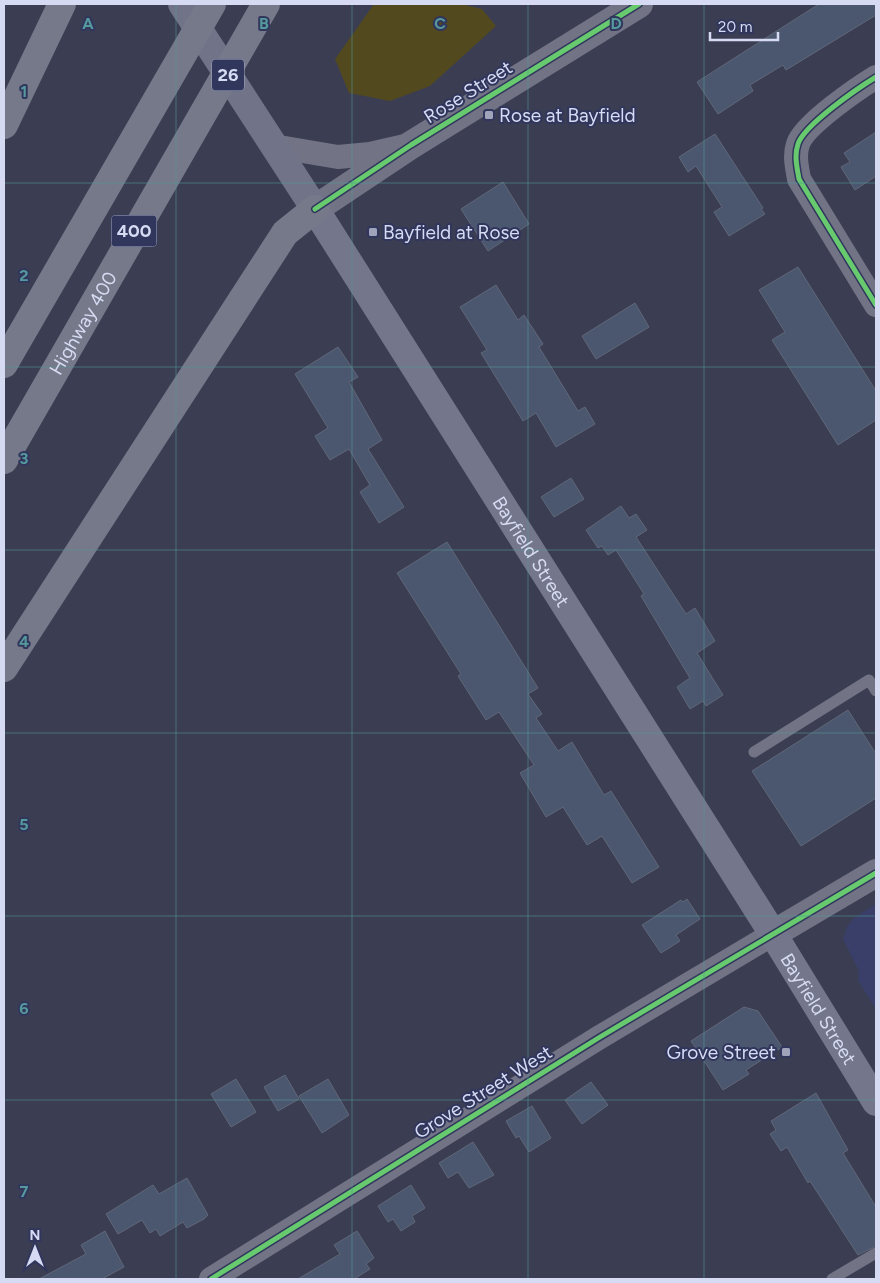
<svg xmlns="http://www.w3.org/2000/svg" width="880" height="1283" viewBox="0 0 880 1283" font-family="Figtree,sans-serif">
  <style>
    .built { fill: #393f69 }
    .green { fill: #52491f }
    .building { fill: #4b576e; stroke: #606779 }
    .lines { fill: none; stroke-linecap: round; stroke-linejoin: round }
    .service { stroke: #727485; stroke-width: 11 }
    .minor { stroke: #727485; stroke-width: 24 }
    .tertiary { stroke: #727485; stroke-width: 28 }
    .secondary { stroke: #74778b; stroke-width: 28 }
    .primary { stroke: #717488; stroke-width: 28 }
    .motorway { stroke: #767989; stroke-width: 28 }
    .cycleway-casing { stroke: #31365d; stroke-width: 8 }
    .cycleway { stroke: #67ca6e; stroke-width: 5 }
    .grid { fill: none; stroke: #55999d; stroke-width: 1; stroke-opacity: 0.55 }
    .poi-dot { fill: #a0a4bb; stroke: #31365d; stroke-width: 2 }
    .labels { text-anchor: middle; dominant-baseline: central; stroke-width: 4; stroke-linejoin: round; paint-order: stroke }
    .shield { fill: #31365d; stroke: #a4aac6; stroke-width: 1 }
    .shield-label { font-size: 18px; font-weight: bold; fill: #d6dbf3 }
    .street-label { font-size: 19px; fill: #d6dbf3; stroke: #31365d }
    .poi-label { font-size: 19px; fill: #d6dbf3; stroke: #31365d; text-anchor: start }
    .grid-label { font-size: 16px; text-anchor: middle; font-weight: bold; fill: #55999d; stroke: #31365d; stroke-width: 4; stroke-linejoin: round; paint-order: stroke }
  </style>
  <rect width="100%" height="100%" fill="#3b3e53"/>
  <path class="built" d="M876,904v106l-18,-30 1,-9 -16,-32 4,-12 6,-8z"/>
  <path class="green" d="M374,4h87l21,5 14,17 -66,60 -40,15 -41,-8 -14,-34z"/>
  <g class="building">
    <path d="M819,4h57v11l-90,55 -3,-5 -33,20 3,6 -35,23 -21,-32z"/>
    <path d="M876,132v44l-21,14 -14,-23 9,-5 -6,-9z"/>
    <path d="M715,134l48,74 -2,1 4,5 -36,22 -15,-24 8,-5 -26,-41 -8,6 -9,-15z"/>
    <path d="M503,182l26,42 -41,27 -27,-42z"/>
    <path d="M798,267l78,124v29l-38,25 -66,-105 13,-8 -26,-42z"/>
    <path d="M496,285l22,35 6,-5 19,29 -4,3 39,64 7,-4 10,17 -39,23 -20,-34 -13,8 -42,-68 6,-3 -27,-43z"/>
    <path d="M635,303l14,24 -53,32 -14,-23z"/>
    <path d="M338,347l20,30 -9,5 33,58 -14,9 36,58 -25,16 -19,-31 10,-7 -21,-36 -19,11 -15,-24 13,-8 -33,-54z"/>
    <path d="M571,478l13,21 -30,18 -13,-20z"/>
    <path d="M621,506l8,12 7,-4 11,16 -11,7 50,77 9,-6 20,33 -18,12 26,42 -17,11 -3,-5 -13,8 -13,-22 13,-9 -49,-82 3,-2 -28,-44 -8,5 -6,-9 -4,2 -12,-18z"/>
    <path d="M447,542l91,146 -10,6 14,20 -6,4 22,33 14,-9 32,53 7,-4 48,76 -27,16 -30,-47 -15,9 -24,-38 -17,10 -26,-44 14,-8 -35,-53 -13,8 -28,-44 3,-2 -64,-101z"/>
    <path d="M848,710l28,44v44l-75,48 -49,-75z"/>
    <path d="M687,899l13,20 -24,16 4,6 -19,12 -19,-28 39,-25 2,2z"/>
    <path d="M744,1007l14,4 24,36 -36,23 3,4 -26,16 -32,-49z"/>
    <path d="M285,1075l14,24 -21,12 -14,-24z"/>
    <path d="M236,1079l20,33 -25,15 -20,-33z"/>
    <path d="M328,1079l21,36 -27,18 -23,-37z"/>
    <path d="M591,1082l17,23 -26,19 -17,-24z"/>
    <path d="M816,1093l32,57 -5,3 33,54v39l-18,9 -48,-74 -2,2 -21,-36 -6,4 -11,-17 6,-4 -5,-9z"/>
    <path d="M532,1106l19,32 -22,14 -10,-16 -3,2 -10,-17z"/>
    <path d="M473,1142l21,33 -25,13 -11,-16 -10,6 -9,-15z"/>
    <path d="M187,1178l21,37 -4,4 -17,9 -4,-6 -23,14 -4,-7 -6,4 -8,-13 -24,14 -12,-20 47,-29 6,9z"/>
    <path d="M411,1185l14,23 -13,8 3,6 -14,9 -8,-12 -5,3 -10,-16z"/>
    <path d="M105,1231l19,36 -22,12h-63l47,-25 -5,-9z"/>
    <path d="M357,1231l17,27 -8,6 4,5 -16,10h-56l42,-25 -6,-9z"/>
  </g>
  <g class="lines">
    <g class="service">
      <path d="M754,752l115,-72 7,11"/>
      <path d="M832,1279l44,-26"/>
    </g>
    <g class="minor">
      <path d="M876,77c-18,11 -72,48 -78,67 -4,12 -1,23 1,35l77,126"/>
      <path d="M273,146l65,11 32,-3 35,-8"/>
      <path d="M211,1279l389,-242 173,-103"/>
    </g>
    <g class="tertiary">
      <path d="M315,209l96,-64 228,-141"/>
      <path d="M773,934l103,-61"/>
    </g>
    <path class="secondary" id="s1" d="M315,209l458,725 103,168"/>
    <path class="primary" d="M182,4l133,205"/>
    <g class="motorway">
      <path d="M4,125l58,-121"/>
      <path d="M4,364l208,-360"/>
      <path id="s2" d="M4,460l262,-456"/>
      <path d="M4,668l281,-435 30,-24"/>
    </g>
    <g class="cycleway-casing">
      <g id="cycleway">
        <path d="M876,77c-18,11 -72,48 -78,67 -4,12 -1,23 1,35l77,126"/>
        <path d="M315,209l96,-64 228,-141"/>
        <path d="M211,1279l389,-242 276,-164"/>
      </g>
    </g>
    <use href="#cycleway" class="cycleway"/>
  </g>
  <path class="grid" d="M176,4v1275M352,4v1275M528,4v1275M704,4v1275M4,183h872M4,367h872M4,550h872M4,733h872M4,916h872M4,1100h872"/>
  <g class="poi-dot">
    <rect x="484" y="110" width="10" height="10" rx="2.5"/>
    <rect x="368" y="227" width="10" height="10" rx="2.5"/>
    <rect x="781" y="1047" width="10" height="10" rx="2.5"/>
  </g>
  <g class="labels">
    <g class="shield">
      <rect x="212" y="59.5" width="32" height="31" rx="4"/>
      <rect x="111.5" y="215.5" width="45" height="31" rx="4"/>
    </g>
    <g class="shield-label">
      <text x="228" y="75">26</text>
      <text x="134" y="231">400</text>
    </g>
    <g class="street-label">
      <text transform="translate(468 92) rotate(-32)">Rose Street</text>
      <text stroke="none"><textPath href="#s2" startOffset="158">Highway 400</textPath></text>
      <text stroke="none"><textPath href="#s1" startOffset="405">Bayfield Street</textPath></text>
      <text stroke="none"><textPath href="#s1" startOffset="945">Bayfield Street</textPath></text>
      <text transform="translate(483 1092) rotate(-32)">Grove Street West</text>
    </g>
    <g class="poi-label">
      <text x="499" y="115">Rose at Bayfield</text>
      <text x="383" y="232">Bayfield at Rose</text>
      <text x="776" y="1052" text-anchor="end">Grove Street</text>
    </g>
  </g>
  <g class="grid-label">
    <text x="88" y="29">A</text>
    <text x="264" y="29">B</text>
    <text x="440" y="29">C</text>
    <text x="616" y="29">D</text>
    <text x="24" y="97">1</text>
    <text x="24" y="281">2</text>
    <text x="24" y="464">3</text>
    <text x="24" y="647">4</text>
    <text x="24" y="830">5</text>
    <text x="24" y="1014">6</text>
    <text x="24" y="1197">7</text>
  </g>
  <rect width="880" height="1283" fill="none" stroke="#d6dbf3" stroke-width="10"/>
  <g transform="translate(35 1248)" stroke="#31365d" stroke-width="4" paint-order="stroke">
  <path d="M0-4L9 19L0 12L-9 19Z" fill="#d6dbf3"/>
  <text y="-8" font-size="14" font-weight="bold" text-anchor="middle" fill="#d6dbf3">N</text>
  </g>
  <path d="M710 32v8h68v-8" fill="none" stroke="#d6dbf3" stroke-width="2.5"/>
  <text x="718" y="32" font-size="15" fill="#d6dbf3" stroke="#31365d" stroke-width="4" paint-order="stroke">20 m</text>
</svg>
